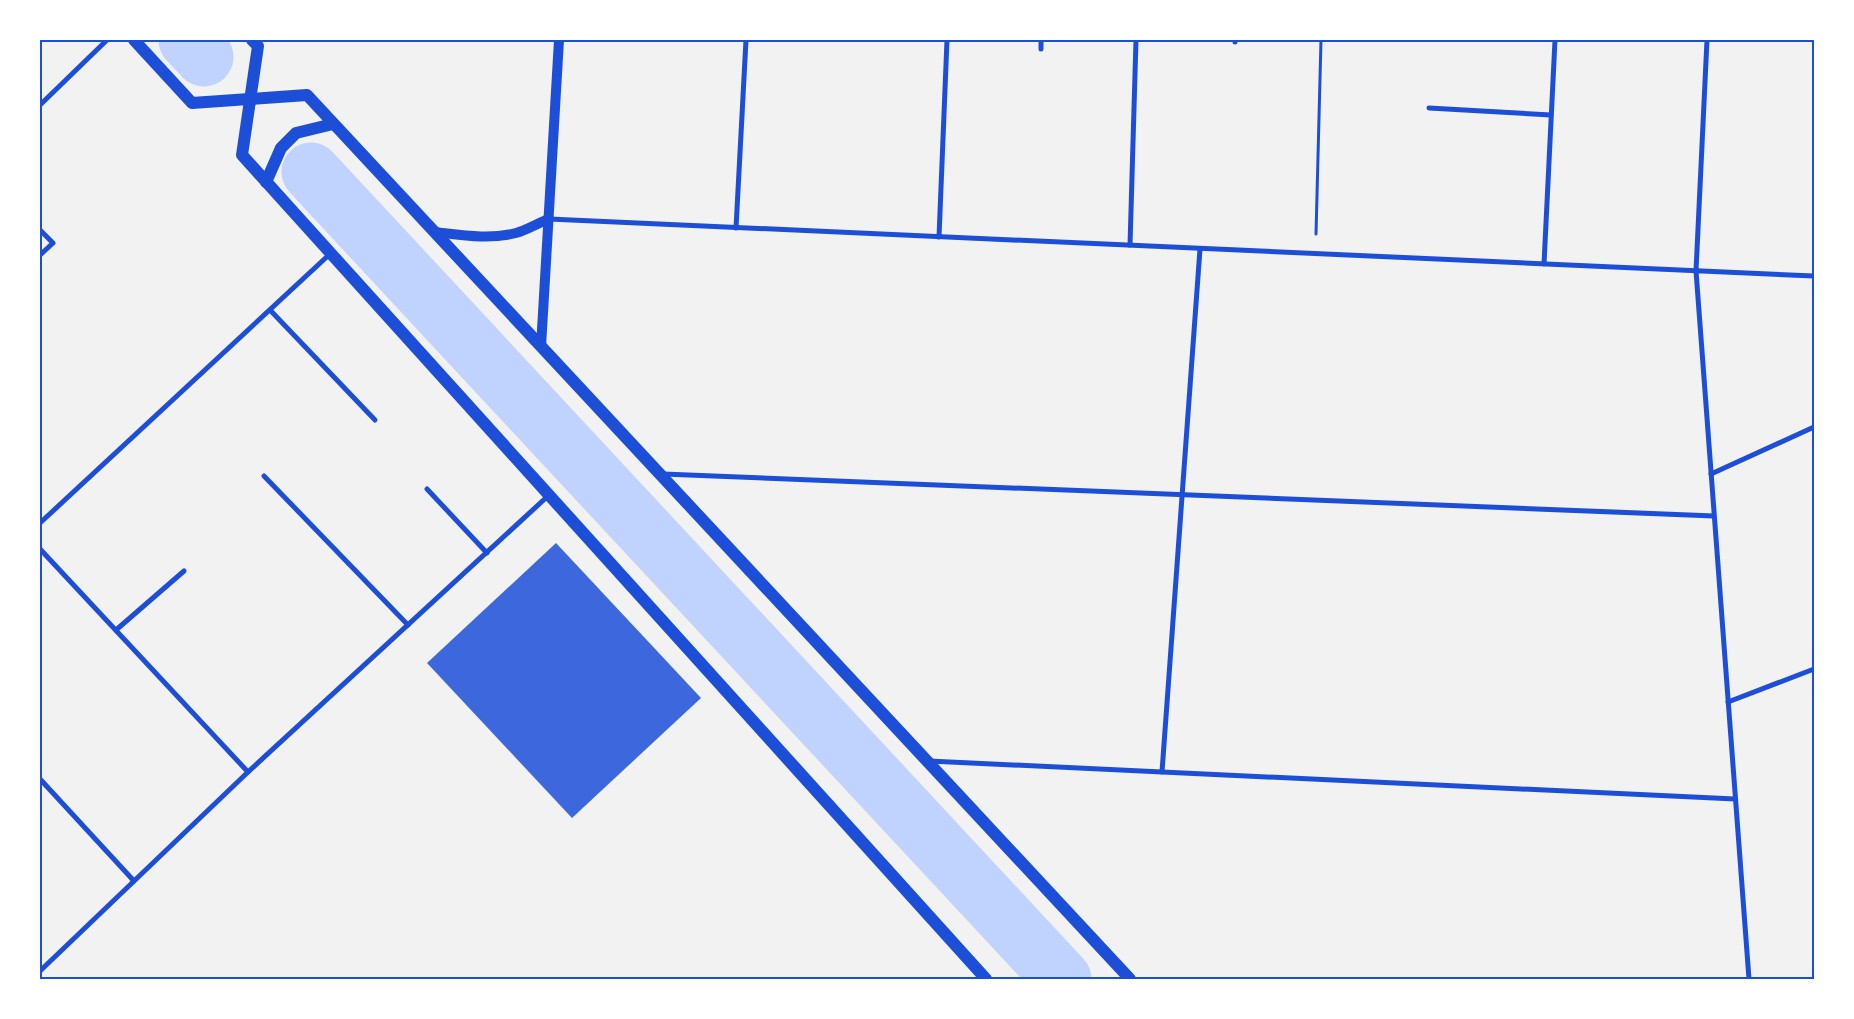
<svg xmlns="http://www.w3.org/2000/svg" width="1854" height="1019" viewBox="0 0 1854 1019" font-family="'Golos Text',sans-serif">
  <style>
    .lines { fill: none; stroke-linecap: round; stroke-linejoin: round }
    .river { stroke: #bfd3fe; stroke-width: 59 }
    .building { fill: #3d67dc }
    .path { stroke: #1d4ed8; stroke-width: 3 }
    .minor { stroke: #1d4ed8; stroke-width: 5 }
    .secondary { stroke: #1d4ed8; stroke-width: 10 }
    .primary { stroke: #1d4ed8; stroke-width: 12 }
    .neatline { fill: none; stroke: #1d4ed8; stroke-width: 2 }
  </style>
  <rect width="100%" height="100%" fill="#f2f2f2"/>
  <g class="lines">
    <g class="river">
      <path d="M188,40l16,17"/>
      <path d="M311,172l751,807"/>
    </g>
  </g>
  <path class="building" d="M556,543l145,155 -129,120 -145,-155z"/>
  <g class="lines">
    <path class="path" d="M1316,234l5,-194"/>
    <g class="minor">
      <path d="M1707,40l-11,231 53,708"/>
      <path d="M1235,42v-2"/>
      <path d="M1041,49v-9"/>
      <path d="M40,105l67,-65"/>
      <path d="M1429,108l122,7"/>
      <path d="M549,219l1265,57"/>
      <path d="M736,228l10,-188"/>
      <path d="M40,230l13,13 -13,12"/>
      <path d="M939,237l8,-197"/>
      <path d="M1130,245l6,-205"/>
      <path d="M1544,264l11,-224"/>
      <path d="M270,310l105,110"/>
      <path d="M663,474l1051,42"/>
      <path d="M1711,474l103,-47"/>
      <path d="M264,476l144,149"/>
      <path d="M427,489l60,64"/>
      <path d="M40,523l291,-270"/>
      <path d="M40,549l208,223"/>
      <path d="M116,630l68,-59"/>
      <path d="M1728,702l86,-33"/>
      <path d="M929,761l806,38"/>
      <path d="M1162,772l38,-523"/>
      <path d="M40,779l94,102"/>
      <path d="M40,971l208,-199 301,-277"/>
    </g>
    <g class="secondary">
      <path d="M434,232c27,3 55,8 82,1 11,-3 22,-10 33,-14"/>
      <path d="M541,347l18,-307"/>
    </g>
    <g class="primary">
      <path d="M134,40l58,63 115,-8 823,884"/>
      <path d="M252,40l6,6 -16,109 744,824"/>
      <path d="M266,182l15,-34 15,-15 37,-9"/>
    </g>
  </g>
  <rect width="1854" height="1019" fill="none" stroke="#ffffff" stroke-width="82"/>
  <rect x="41" y="41" width="1772" height="937" class="neatline"/>
</svg>
